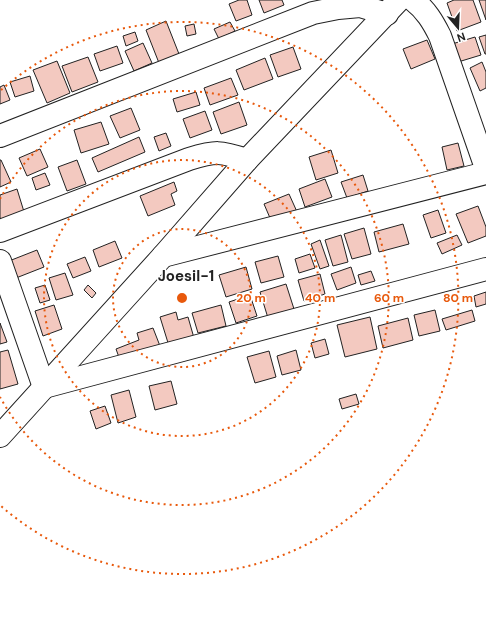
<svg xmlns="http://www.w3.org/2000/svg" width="486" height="625" viewBox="0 0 486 625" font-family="'DM Sans',sans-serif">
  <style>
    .building { fill: #f3c9c0; stroke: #222 }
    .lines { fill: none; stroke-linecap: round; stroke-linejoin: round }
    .minor-casing { stroke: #222; stroke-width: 24 }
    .minor { stroke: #fff; stroke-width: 22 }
    .ring { fill: none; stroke: #e8590c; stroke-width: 2; stroke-dasharray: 2 4 }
    .labels { text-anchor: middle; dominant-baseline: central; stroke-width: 3; stroke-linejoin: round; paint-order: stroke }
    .neighbourhood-label { font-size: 15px; font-weight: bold; fill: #222; stroke: #fff }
    .centre { fill: #e8590c; stroke: #fff; stroke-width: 2 }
    .ring-label { font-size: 12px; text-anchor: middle; font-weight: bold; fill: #e8590c; stroke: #fff; stroke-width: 3; stroke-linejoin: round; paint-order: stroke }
  </style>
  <rect width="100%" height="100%" fill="#fff"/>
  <g class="building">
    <path d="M239,0h8l5,15 -16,6 -7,-17z"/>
    <path d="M259,0h23l2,5 -20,8z"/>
    <path d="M454,0h19l8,22 -24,9 -10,-28z"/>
    <path d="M479,0h7v20z"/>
    <path d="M166,21l13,33 -20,9 -13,-33z"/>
    <path d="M230,22l5,9 -16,8 -5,-10z"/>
    <path d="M194,24l2,10 -9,2 -2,-10z"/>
    <path d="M135,32l3,9 -12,5 -3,-10z"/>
    <path d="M486,35v19h-1l-6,-17z"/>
    <path d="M475,37l6,18 -23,7 -6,-18z"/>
    <path d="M427,40l8,19 -24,10 -8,-20z"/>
    <path d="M143,43l9,20 -18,8 -9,-20z"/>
    <path d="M117,46l6,17 -23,8 -6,-17z"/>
    <path d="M293,47l8,22 -23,8 -8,-22z"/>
    <path d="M88,57l10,25 -26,10 -10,-26z"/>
    <path d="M265,58l8,21 -29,11 -8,-20z"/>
    <path d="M57,61l13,32 -23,10 -14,-33z"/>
    <path d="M482,62l4,10v16l-6,3 -10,-23z"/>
    <path d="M30,76l4,15 -19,6 -5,-15z"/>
    <path d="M231,78l7,17 -28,10 -6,-17z"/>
    <path d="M4,85l6,15 -10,4v-17z"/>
    <path d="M196,92l4,13 -23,7 -4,-13z"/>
    <path d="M239,102l8,23 -26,9 -8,-22z"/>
    <path d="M131,108l9,22 -20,8 -10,-22z"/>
    <path d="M205,111l7,19 -22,8 -7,-19z"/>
    <path d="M101,122l8,22 -28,9 -7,-23z"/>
    <path d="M166,133l5,13 -12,5 -5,-14z"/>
    <path d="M139,137l6,15 -47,20 -6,-14z"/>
    <path d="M458,143l6,23 -17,4 -5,-23z"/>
    <path d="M40,149l8,18 -21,9 -8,-18z"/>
    <path d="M331,150l7,23 -22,7 -7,-23z"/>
    <path d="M0,160h1l10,22 -11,5z"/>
    <path d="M77,160l9,24 -19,7 -9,-24z"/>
    <path d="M45,173l5,12 -14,5 -4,-12z"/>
    <path d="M363,175l5,16 -21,7 -6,-16z"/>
    <path d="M325,179l7,18 -27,10 -6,-18z"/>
    <path d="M174,182l3,9 -6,3 4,11 -27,11 -8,-20z"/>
    <path d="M17,189l8,26 -24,7 -1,-5v-22z"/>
    <path d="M289,194l9,20 -25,11 -9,-21z"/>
    <path d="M478,206l8,21v9l-18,7 -12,-29z"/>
    <path d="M438,210l8,23 -15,5 -8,-23z"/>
    <path d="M403,224l6,20 -30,8 -5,-20z"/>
    <path d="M364,228l7,26 -19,5 -8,-25z"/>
    <path d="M341,235l7,27 -15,4 -8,-26z"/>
    <path d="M457,235l5,10 -20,9 -5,-11z"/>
    <path d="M320,240l9,26 -9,3 -9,-25z"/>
    <path d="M115,241l7,17 -23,9 -6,-17z"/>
    <path d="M37,250l7,17 -28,11 -7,-17z"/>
    <path d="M310,254l5,14 -16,5 -4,-14z"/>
    <path d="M278,256l6,21 -23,6 -6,-21z"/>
    <path d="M85,257l6,14 -18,7 -6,-14z"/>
    <path d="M246,267l6,22 -26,8 -7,-22z"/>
    <path d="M351,267l5,16 -19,7 -6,-16z"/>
    <path d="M371,271l4,10 -14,4 -3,-10z"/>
    <path d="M65,273l8,22 -17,5 -7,-22z"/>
    <path d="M320,274l5,20 -21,7 -6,-21z"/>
    <path d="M286,284l8,25 -26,9 -8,-26z"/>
    <path d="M45,285l5,15 -10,3 -5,-15z"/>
    <path d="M88,285l8,8 -4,5 -8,-8z"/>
    <path d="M486,292v12l-10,3 -2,-11z"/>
    <path d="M250,295l7,21 -21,7 -7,-21z"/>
    <path d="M54,305l8,24 -19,7 -8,-25z"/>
    <path d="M221,305l5,21 -28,7 -6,-20z"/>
    <path d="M435,310l5,21 -21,5 -5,-21z"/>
    <path d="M472,310l3,11 -29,9 -4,-11z"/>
    <path d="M176,312l2,8 10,-3 6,21 -25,8 -9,-29z"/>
    <path d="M370,317l7,32 -32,8 -8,-32z"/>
    <path d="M408,318l5,22 -30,8 -5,-22z"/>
    <path d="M0,323l7,19 -7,2z"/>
    <path d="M153,328l7,18 -40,14 -4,-11 23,-9 -2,-7z"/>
    <path d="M325,339l4,15 -14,4 -4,-15z"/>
    <path d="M8,350l10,34 -18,5v-37z"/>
    <path d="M296,350l5,20 -19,5 -5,-19z"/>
    <path d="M269,351l7,26 -21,6 -8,-26z"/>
    <path d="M171,381l6,23 -22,6 -6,-24z"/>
    <path d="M129,390l7,27 -18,6 -7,-28z"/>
    <path d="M356,394l3,10 -17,5 -3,-10z"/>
    <path d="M105,406l6,17 -15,6 -6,-18z"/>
  </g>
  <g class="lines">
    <g class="minor-casing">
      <g id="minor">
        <path d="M413,0c13,10 20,22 27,36l46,132"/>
        <path d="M0,136l313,-123 25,-5 22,-2 27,8"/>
        <path d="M0,231l189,-72c27,-8 31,-8 58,1"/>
        <path d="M163,256l323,-83"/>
        <path d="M0,261l44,126"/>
        <path d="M44,387l442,-118"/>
        <path d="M0,436l163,-180 84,-96 152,-160"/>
      </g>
    </g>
    <use href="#minor" class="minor"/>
  </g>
  <g class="ring">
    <circle cx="182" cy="298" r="69"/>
    <circle cx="182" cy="298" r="138"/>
    <path d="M0 199A207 207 0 1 1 0 397"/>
    <path d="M1 90A276 276 0 1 1 1 506"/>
  </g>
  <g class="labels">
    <g class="neighbourhood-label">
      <text x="186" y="276">Joesil-1</text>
    </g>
  </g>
  <circle cx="182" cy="298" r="6" class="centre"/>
  <g class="ring-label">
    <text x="251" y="302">20 m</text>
    <text x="320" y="302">40 m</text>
    <text x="389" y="302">60 m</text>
    <text x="458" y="302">80 m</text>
  </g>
  <g transform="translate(458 28) rotate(161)" stroke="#ffffff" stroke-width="3" paint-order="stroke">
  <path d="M0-3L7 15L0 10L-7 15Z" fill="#222222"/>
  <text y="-6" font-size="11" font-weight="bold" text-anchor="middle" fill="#222222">N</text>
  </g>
</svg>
